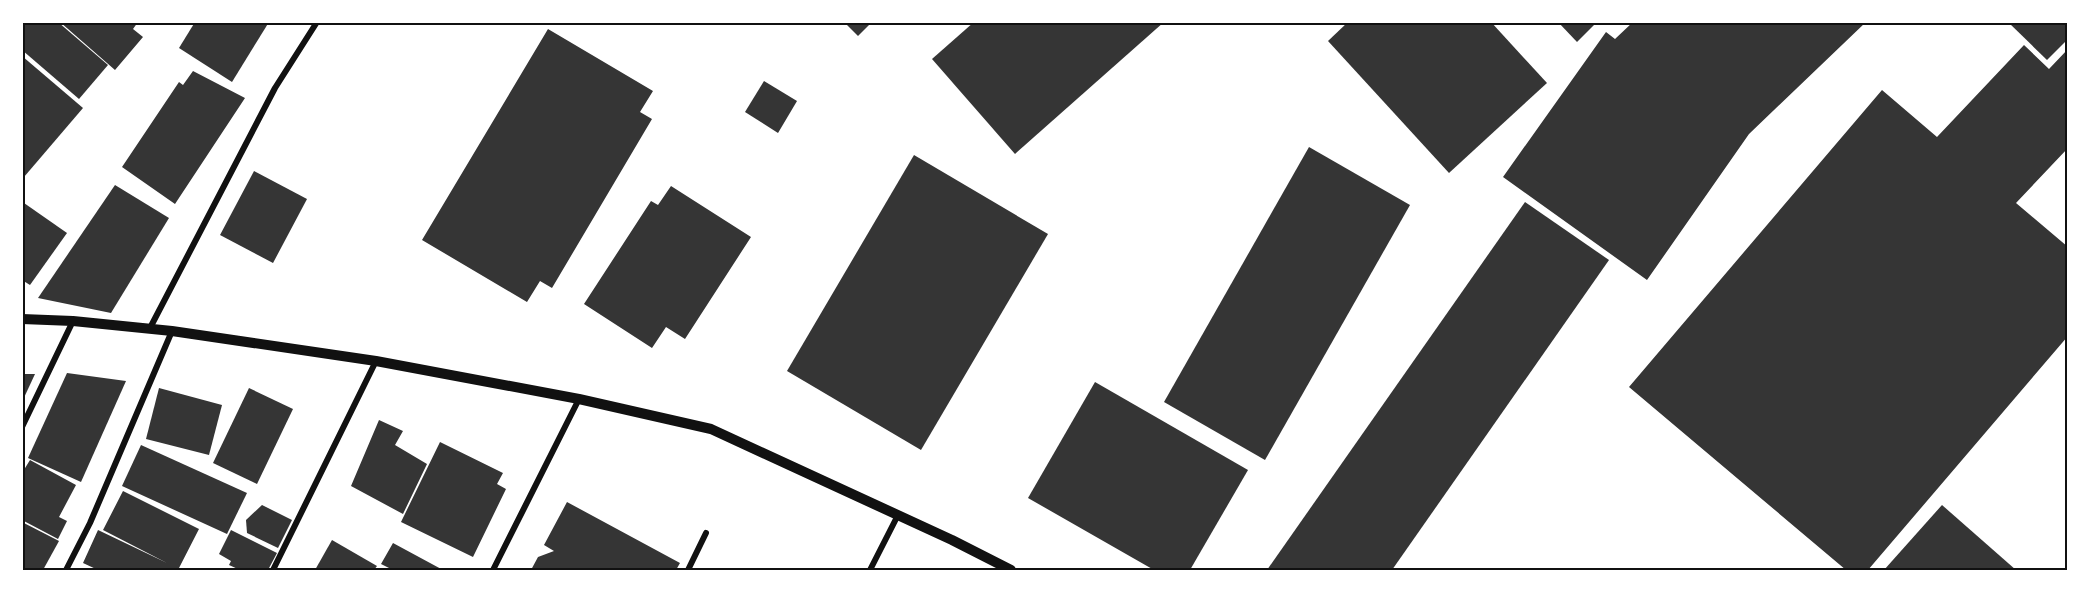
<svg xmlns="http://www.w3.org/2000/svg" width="2090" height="593" viewBox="0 0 2090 593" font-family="'Nunito Sans',sans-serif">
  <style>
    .building { fill: #353535 }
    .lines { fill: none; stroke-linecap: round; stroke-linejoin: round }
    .minor { stroke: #111; stroke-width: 6 }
    .tertiary { stroke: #111; stroke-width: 10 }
    .neatline { fill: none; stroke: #111; stroke-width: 2 }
  </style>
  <rect width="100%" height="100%" fill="#fff"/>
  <g class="building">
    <path d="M22,22h36l50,43 -29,34 -57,-49z"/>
    <path d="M60,22h78l-5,7 10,8 -28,33z"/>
    <path d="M195,22h74l-37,60 -53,-34z"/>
    <path d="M844,22h28l-14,14z"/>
    <path d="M974,22h190l-149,132 -83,-95z"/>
    <path d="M1348,22h143l56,61 -98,90 -121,-132z"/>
    <path d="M1558,22h39l-20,20z"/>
    <path d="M1633,22h233l-117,112 -102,146 -144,-103 103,-145 9,7z"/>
    <path d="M2008,22h60v17l-21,21z"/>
    <path d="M548,29l105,62 -13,21 12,7 -100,169 -12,-7 -13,21 -105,-62z"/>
    <path d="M2024,45l25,24 19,-20v99l-52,55 52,44v89l-200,234h-22l-217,-183 253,-297 55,47z"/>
    <path d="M22,56l61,52 -59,69 -2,-1z"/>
    <path d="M193,71l52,27 -70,106 -53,-37 57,-85 4,3z"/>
    <path d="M764,81l33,20 -19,32 -33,-21z"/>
    <path d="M1309,147l101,58 -145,255 -101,-58z"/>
    <path d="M914,155l134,79 -127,216 -134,-79z"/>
    <path d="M254,171l53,28 -34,64 -53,-28z"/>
    <path d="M115,185l54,33 -58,95 -73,-15z"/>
    <path d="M671,186l80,51 -66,102 -19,-12 -14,21 -68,-44 67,-103 7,4z"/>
    <path d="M1525,202l84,58 -217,310h-125z"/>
    <path d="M24,203l43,30 -37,52 -8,-5z"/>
    <path d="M67,373l59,8 -45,101 -53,-24z"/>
    <path d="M22,374h13l-13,28z"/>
    <path d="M1095,382l153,88 -58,100h-36l-126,-72z"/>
    <path d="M159,388l63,17 -13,50 -63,-16z"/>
    <path d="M249,388l44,21 -36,75 -44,-21z"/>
    <path d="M379,420l24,11 -8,14 32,19 -24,50 -52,-28z"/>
    <path d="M440,442l63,31 -6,11 9,5 -33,68 -72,-35z"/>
    <path d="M141,445l106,48 -20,41 -105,-48z"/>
    <path d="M30,460l46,25 -17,32 8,4 -9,18 -36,-19v-47z"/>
    <path d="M123,491l76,38 -20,39 5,2h-86l-15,-7 15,-33 69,33 -64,-33z"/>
    <path d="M567,502l113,61 -4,7h-145l7,-13 16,-6 -10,-6z"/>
    <path d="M262,505l30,15 -14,28 -31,-15 -1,-13z"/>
    <path d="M1942,505l74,65h-132z"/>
    <path d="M22,522l37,19 -16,29h-21z"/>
    <path d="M231,530l46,23 -9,17h-28l-11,-5 2,-4 -12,-7z"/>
    <path d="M332,540l45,26 -3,4h-59z"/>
    <path d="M393,543l50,27h-55l1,-2 -8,-4z"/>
  </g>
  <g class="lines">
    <g class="minor">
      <path d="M150,328l125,-240 42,-66"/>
      <path d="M22,427l51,-106"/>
      <path d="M66,570l24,-47 82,-192"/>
      <path d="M273,570l103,-209"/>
      <path d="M493,570l86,-171"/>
      <path d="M688,570l18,-37"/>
      <path d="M870,570l28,-55"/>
    </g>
    <path class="tertiary" d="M22,319l51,2 99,10 204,30 203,38 132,30 241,111 59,30"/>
  </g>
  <rect width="2090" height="593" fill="none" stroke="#ffffff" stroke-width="48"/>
  <rect x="24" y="24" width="2042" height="545" class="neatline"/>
</svg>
